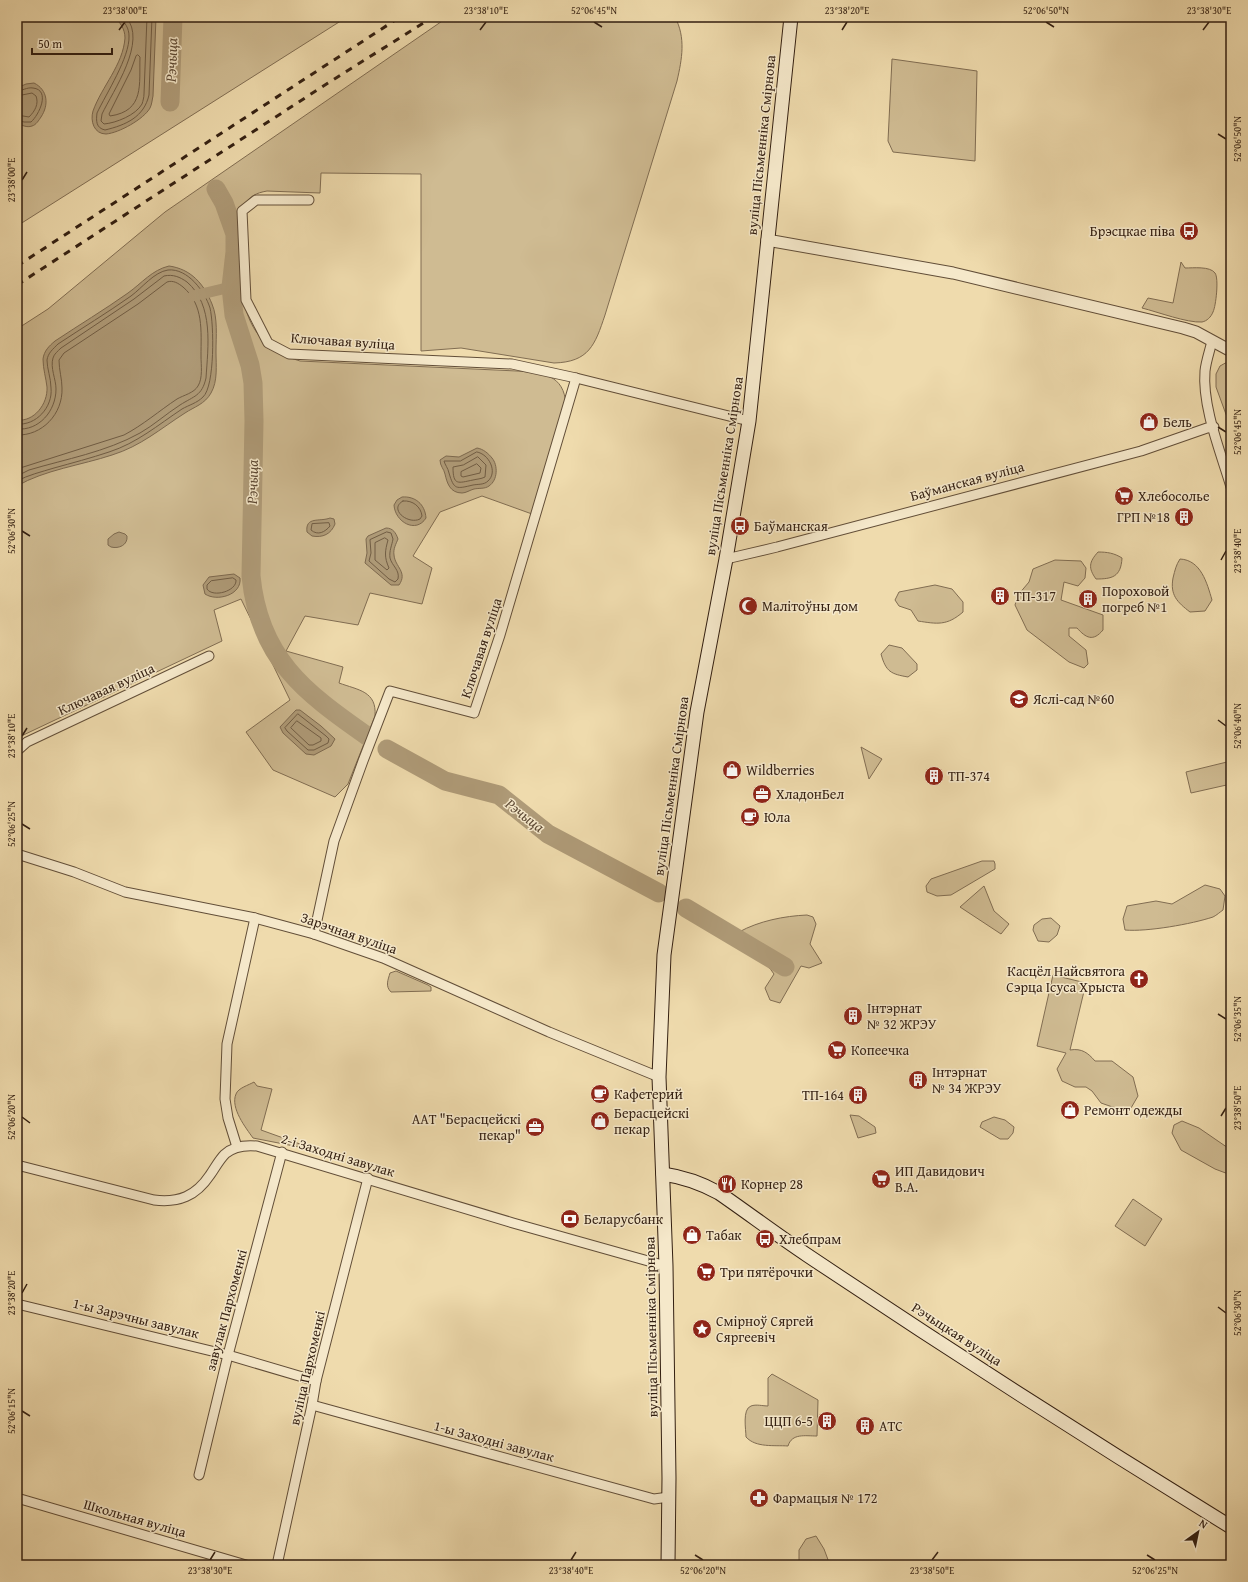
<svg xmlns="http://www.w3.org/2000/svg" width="1248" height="1582" viewBox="0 0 1248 1582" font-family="'Gentium Book Plus',serif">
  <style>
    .green { fill: #cfbb92; stroke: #816d52 }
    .water { fill: #af9b78; stroke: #7d694f }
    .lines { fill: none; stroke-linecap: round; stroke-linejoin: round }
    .shore { stroke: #715d44; stroke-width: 1 }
    .canal { stroke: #af9b78; stroke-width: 11 }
    .river { stroke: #af9b78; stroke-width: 19 }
    .minor-casing { stroke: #624e38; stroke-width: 11 }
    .tertiary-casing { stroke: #624e38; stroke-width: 13 }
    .secondary-casing { stroke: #331f11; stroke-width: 15 }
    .minor { stroke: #f5e8ca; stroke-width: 9 }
    .tertiary { stroke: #f5e8ca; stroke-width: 11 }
    .secondary { stroke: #f5e8ca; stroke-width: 13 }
    .rail { stroke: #331f11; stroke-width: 3; stroke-dasharray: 7 7; stroke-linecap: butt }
    .ticks { fill: none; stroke: #331f11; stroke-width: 1.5 }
    .labels { text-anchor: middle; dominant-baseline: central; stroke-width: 3; stroke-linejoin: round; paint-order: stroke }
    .street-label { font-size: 14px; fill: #331f11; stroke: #f5e8ca }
    .poi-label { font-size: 14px; fill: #331f11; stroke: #f5e8ca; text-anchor: start }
    .water-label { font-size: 15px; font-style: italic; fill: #5e4a35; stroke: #f5e8ca }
    .neatline { fill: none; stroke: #331f11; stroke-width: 1.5 }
    .ticks-label { font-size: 10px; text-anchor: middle; fill: #331f11 }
  </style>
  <rect width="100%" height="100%" fill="#efdbad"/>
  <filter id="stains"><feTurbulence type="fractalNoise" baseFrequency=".005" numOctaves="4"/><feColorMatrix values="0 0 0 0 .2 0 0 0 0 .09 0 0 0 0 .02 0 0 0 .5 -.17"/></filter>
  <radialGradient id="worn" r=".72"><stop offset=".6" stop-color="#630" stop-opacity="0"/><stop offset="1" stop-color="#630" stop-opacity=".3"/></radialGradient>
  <g class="green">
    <path d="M17,17h330l-330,209z"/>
    <path d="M448,17h227c11,21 7,42 2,64l-72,234c-10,30 -16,47 -51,48l-93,-15 -40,3v-177l-100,-1 -1,20 -53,-2c-11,2 -17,5 -23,14v96c6,32 25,51 56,60l217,10c26,2 47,3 49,34l-34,109 -50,-18 -42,16 -27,44 19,12 -10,36 -52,-11 -12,32 -53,-9 -19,35 57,16 -4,16c19,7 38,8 36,33l-27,68 -13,13 -62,-27 -27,-38 44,-32 -49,-101 -27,11 8,31 -205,97v-409l31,-20 117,-97z"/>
    <path d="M892,59l85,12 -2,90 -82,-9 -5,-11z"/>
    <path d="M1181,262l4,6c8,0 25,-2 30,5 4,5 1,33 -2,39 -2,5 -6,9 -11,10 -15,1 -44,-10 -60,-14l6,-10 25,5z"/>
    <path d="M1229,361l2,1v66l-15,-41v-13l4,-8z"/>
    <path d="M1098,552c9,0 16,1 24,6 -1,19 -10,21 -26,21 -8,-11 -7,-17 2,-27z"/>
    <path d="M1180,559c21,1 27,24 32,41l-7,11 -15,1c-13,-10 -20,-17 -17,-34 2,-8 3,-13 7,-19z"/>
    <path d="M1055,560l26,1 5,7 -1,10 -7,8 -14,-4 -3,18 42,15v15c-10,12 -17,8 -26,-2h-8v8l17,14 2,14 -4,4 -15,-6 -42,-32 -12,-25 3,-10 11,-13 4,-13z"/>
    <path d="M935,585l17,4 11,13v10c-16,14 -26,12 -45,9l-7,-11 -12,-4 -4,-6 4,-8z"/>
    <path d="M889,645l13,3 15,16v6l-9,7c-17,-3 -22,-5 -27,-23z"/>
    <path d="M861,747l21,12 -13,20z"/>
    <path d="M1231,761v23l-40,9 -5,-21z"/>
    <path d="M982,861h12l1,3v5l-44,26 -14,1 -10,-4 -1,-6 5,-7z"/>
    <path d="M1205,885l15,4 5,7 -2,14c-3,2 -6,5 -10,7 -21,7 -66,15 -88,13l-2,-11 4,-13 29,-5 16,3z"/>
    <path d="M984,886l10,25 15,13 -8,10 -41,-27z"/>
    <path d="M807,915l6,2 3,7 -6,20 12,19 -13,5 -8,-2 -21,37 -10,-3 -5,-12 9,-14c-8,-13 -24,-18 -35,-29v-13c20,-11 45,-16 68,-17z"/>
    <path d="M1051,918l9,8 -3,9 -8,7 -11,-1 -5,-11 1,-5 8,-6z"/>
    <path d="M396,971l32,14 3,2v4l-40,1c-6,-6 -3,-12 -1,-19z"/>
    <path d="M1053,975l33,8 -16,67c12,-2 18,3 25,11h17l21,16 5,19 -7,12 -7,3 -23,-8 -9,-12 -6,-4h-11l-13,-6 -5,-12 9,-16 -29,-7z"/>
    <path d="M254,1082l3,4 15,3 -11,41 39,14 -1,3 -46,-9c-7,-10 -23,-30 -17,-44 2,-6 13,-9 18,-12z"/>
    <path d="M850,1115l9,1 16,11 1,6 -18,5z"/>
    <path d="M994,1117l11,3 9,7 -1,6 -5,6h-8l-20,-12 2,-5z"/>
    <path d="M1182,1121l17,7 32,22v25l-16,-6 -34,-19 -9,-17 2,-8z"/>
    <path d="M1133,1199l29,20 -17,27 -30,-20z"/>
    <path d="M772,1374l46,26 -1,36c-12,0 -25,-3 -29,10 -14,-1 -32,2 -42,-9 0,-7 -4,-28 5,-31 5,-2 12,0 17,0v-28z"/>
    <path d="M816,1536l8,13 6,16h-31v-15l7,-11z"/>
  </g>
  <g class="water">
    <path d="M17,17h52c-17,3 -35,5 -52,2z"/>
    <path d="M114,17h42l-3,79c-1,4 -1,8 -3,12 -6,11 -31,25 -44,26 -12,0 -16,-13 -13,-23 9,-25 30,-46 32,-73 0,-9 -5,-16 -11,-21z"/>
    <path d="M34,83c14,7 15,22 7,34 -2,3 -5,8 -9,9 -5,2 -11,-1 -15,-3v-35l9,-4z"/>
    <path d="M169,266c22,3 35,18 43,38 6,14 4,32 4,48 0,13 2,29 -5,41 -6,11 -17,14 -26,20 -25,16 -44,33 -73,42 -30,10 -68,15 -95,31v-66c17,2 31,-16 30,-33 -1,-9 -4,-18 -4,-28 1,-8 6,-13 12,-18 24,-16 49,-31 73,-48 14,-10 24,-23 41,-27z"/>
    <path d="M477,448c6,1 11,5 15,10 6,7 6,22 -3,28 -4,3 -10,2 -15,3 -4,1 -8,4 -12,4 -12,0 -15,-10 -17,-19 -1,-5 -5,-8 -5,-14l6,-4 13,1z"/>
    <path d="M402,497c13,-1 23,7 24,21 -10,16 -31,4 -32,-13l3,-5z"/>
    <path d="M330,518l4,1 1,5c-4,10 -12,14 -23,12l-5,-4c-2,-16 13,-10 23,-14z"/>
    <path d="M386,528c7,0 10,5 12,11 -2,5 -5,10 -4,16 1,12 14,17 5,30h-8l-26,-22 2,-10 -1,-14 2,-3z"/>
    <path d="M119,532l6,2 2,2c1,9 -8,13 -16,11l-3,-2v-6l6,-5z"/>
    <path d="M234,574l6,4c2,17 -23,24 -35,16l-2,-9 6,-8z"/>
    <path d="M296,710h4l21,16 14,13 -4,7 -17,9 -8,-1 -23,-21 -3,-6z"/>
  </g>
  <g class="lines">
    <g class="shore">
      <path d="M120,17c5,6 9,11 9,19 1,21 -23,58 -32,77 -1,8 -1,15 8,17 21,-5 39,-13 44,-35l3,-78"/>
      <path d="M126,17c22,24 -13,74 -24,97l-1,7 3,3c12,-1 32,-9 38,-20 1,-3 2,-7 2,-10l3,-77"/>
      <path d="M138,55l2,2c-1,27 5,54 -30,59l-1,-2 22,-44 5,-14z"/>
      <path d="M17,91c5,0 10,-4 16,-3 18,2 6,27 -2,34h-7l-7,-2"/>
      <path d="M17,96l15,-3 4,3c3,8 -1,15 -7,21l-12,-2"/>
      <path d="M17,424c19,2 36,-17 34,-36 0,-10 -4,-19 -4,-28 1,-7 6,-11 11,-16 24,-16 49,-31 73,-48 11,-8 23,-24 37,-26 20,-2 37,22 42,38 4,16 5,78 -7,89 -6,6 -14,8 -21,12 -24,16 -45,34 -73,43 -18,6 -37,11 -55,16 -13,4 -26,7 -37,13"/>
      <path d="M17,429c22,2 39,-18 39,-40 0,-10 -6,-21 -3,-31 1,-4 5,-7 8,-10l73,-49 30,-23c9,-2 16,1 23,6 27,23 21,65 19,96 -4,18 -12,18 -26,27 -14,9 -26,20 -40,28 -34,19 -74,26 -111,37l-12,6"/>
      <path d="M17,435c25,1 46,-21 45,-47 0,-9 -3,-18 -3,-28l5,-7 74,-49 29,-22c6,-2 11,1 16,5 21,18 18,44 18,69 0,9 2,22 -3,30 -4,7 -14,9 -21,13 -18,12 -34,26 -53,36l-107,34"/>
      <path d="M477,452c12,2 21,20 11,29 -4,4 -10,3 -15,4 -17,4 -19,5 -24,-12 -1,-5 -4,-8 -5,-12h16z"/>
      <path d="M478,457l8,8 -1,12c-4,2 -8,2 -12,3 -15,3 -20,6 -20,-13l10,-2z"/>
      <path d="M477,464l4,4 -1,5 -17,4 -2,-1v-4z"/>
      <path d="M403,501c10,-1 18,6 19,15l-2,3c-12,6 -32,-10 -17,-18z"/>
      <path d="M329,523l1,3c-5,6 -12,10 -19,4l1,-6z"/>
      <path d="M387,532l4,1 2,6c-1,6 -4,12 -3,19 2,8 10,12 8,21l-3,3 -6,-3 -20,-18 2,-8 -1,-13z"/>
      <path d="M385,538l3,2c-3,11 -4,17 1,28l-2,2 -12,-10v-17z"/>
      <path d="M233,578l3,2c1,11 -23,18 -29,9v-4l4,-4z"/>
      <path d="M298,714l28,22 3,3 -1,4 -14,7h-6l-21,-19 -2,-3z"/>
      <path d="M297,721l24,17v3l-8,4h-4l-18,-17z"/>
    </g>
    <path class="canal" d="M193,296l38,-9"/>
    <g class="river">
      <path d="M170,102l3,-85"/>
      <path d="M216,189l8,14 11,31v18l-4,35 3,28 16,50 3,18 1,38 -3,155c8,82 53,116 116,160"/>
      <path d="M387,749l58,32 54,14 49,39 111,59"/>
      <path d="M686,908l99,59"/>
    </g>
    <g class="minor-casing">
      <g id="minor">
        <path d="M309,200h-53l-14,11 4,89 22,43 21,11 223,10 64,14 173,43"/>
        <path d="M1212,341c-2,9 -6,20 -7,30 -3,36 16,82 26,116"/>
        <path d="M726,559l51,-12 364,-96 66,-23 7,-1"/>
        <path d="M17,751l10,-9 182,-86"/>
        <path d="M17,854l57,18 51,20 130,26 59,16 69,24 166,74 110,45"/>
        <path d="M314,934l20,-93 29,-80 27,-70 84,22 26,-78 76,-257"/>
        <path d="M237,1147l-9,-29 -3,-19 2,-55 28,-126"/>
        <path d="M17,1165l137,35c25,3 42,-4 56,-25 5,-7 9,-15 15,-21 9,-8 21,-9 32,-8l256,77 153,43"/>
        <path d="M17,1304l211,51 88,26"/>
        <path d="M312,1405l342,94 15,-2"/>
        <path d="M199,1475l29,-120 54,-203"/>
        <path d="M17,1498l229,67"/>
        <path d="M277,1565l35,-160 4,-24 52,-203"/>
      </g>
    </g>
    <g class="tertiary-casing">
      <path id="tertiary" d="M767,240l186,33 230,55 13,4 35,19"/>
    </g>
    <g class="secondary-casing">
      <g id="secondary">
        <path d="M663,1174c21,3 38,9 56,19 29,20 58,42 88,62 139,93 281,184 424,272"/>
        <path d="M668,1565l1,-87 -3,-212 -7,-189 5,-122 33,-243 29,-153 23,-138 42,-404"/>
      </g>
    </g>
    <use href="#minor" class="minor"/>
    <use href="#tertiary" class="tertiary"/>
    <use href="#secondary" class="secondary"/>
    <g class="rail">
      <path d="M17,266l383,-249"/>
      <path d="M17,285l311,-202 105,-66"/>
    </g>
  </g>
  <path class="ticks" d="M594,22l8,5M1046,22l8,5M119,30l6,-8M480,30l6,-8M842,30l5,-8M1203,30l6,-8M1218,134l8,5M22,180l5,-8M1218,427l8,5M22,531l8,5M1221,560l5,-9M1218,720l8,6M22,736l5,-8M22,824l8,5M1218,1014l8,5M1221,1116l5,-8M22,1117l8,6M22,1293l5,-9M1218,1307l8,6M22,1411l8,5M695,1555l8,5M1147,1555l8,5M210,1560l5,-8M571,1560l5,-8M932,1560l6,-8"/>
  <defs>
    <g id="bus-disc" transform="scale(1)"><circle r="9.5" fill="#8f2418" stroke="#f5e8ca"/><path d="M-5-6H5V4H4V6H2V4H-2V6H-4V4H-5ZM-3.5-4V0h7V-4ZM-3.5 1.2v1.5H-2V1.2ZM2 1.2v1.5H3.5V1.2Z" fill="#fff"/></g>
    <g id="shop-disc" transform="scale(1)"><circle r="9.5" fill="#8f2418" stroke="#f5e8ca"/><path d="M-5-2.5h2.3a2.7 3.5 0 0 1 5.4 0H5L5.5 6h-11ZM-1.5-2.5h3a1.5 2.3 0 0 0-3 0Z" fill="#fff"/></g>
    <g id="supermarket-disc" transform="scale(1)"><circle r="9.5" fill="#8f2418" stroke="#f5e8ca"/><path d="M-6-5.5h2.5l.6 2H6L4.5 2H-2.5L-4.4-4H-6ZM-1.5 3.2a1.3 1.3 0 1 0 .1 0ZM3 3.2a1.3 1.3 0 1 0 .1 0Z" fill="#fff"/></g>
    <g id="building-disc" transform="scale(1)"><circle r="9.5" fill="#8f2418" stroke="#f5e8ca"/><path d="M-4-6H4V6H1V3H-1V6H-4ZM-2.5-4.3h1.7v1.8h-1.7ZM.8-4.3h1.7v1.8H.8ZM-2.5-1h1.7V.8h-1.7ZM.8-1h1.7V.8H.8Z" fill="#fff"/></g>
    <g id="mosque-disc" transform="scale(1)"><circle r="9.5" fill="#8f2418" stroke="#f5e8ca"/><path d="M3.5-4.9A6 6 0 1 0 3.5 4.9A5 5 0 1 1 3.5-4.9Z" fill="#fff"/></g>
    <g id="school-disc" transform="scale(1)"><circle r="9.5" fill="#8f2418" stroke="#f5e8ca"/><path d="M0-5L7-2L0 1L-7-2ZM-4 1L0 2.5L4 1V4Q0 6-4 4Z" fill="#fff"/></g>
    <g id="office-disc" transform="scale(1)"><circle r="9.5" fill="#8f2418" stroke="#f5e8ca"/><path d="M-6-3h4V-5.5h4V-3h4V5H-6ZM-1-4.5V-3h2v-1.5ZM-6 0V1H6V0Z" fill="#fff"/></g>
    <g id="cafe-disc" transform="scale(1)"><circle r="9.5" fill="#8f2418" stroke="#f5e8ca"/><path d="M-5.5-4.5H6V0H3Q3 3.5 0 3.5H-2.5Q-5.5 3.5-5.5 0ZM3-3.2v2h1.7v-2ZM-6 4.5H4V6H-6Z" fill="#fff"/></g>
    <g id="church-disc" transform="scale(1)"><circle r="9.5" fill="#8f2418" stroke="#f5e8ca"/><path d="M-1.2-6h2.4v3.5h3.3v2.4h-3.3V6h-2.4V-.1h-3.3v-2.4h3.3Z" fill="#fff"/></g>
    <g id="restaurant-disc" transform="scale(1)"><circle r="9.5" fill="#8f2418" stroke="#f5e8ca"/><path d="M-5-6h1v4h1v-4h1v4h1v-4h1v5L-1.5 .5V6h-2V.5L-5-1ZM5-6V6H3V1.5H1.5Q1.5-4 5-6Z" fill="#fff"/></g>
    <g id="bank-disc" transform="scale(1)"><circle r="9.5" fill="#8f2418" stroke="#f5e8ca"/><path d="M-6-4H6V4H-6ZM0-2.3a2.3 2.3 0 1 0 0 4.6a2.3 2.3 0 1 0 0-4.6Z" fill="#fff"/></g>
    <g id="sight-disc" transform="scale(1)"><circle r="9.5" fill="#8f2418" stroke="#f5e8ca"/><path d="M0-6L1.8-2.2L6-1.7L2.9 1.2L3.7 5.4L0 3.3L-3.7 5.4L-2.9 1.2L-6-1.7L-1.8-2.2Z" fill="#fff"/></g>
    <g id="pharmacy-disc" transform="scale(1)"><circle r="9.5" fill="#8f2418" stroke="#f5e8ca"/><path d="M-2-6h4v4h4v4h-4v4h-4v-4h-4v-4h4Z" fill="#fff"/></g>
  </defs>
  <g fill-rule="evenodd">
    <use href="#bus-disc" x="1189" y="231"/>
    <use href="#shop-disc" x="1149" y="422"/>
    <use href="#supermarket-disc" x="1124" y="496"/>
    <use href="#building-disc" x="1184" y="517"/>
    <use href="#bus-disc" x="740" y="526"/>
    <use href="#building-disc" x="1000" y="596"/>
    <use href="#building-disc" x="1088" y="599"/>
    <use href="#mosque-disc" x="748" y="606"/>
    <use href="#school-disc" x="1019" y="699"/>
    <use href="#shop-disc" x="732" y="770"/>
    <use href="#building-disc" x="934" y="776"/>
    <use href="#office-disc" x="762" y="794"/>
    <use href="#cafe-disc" x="750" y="817"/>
    <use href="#church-disc" x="1139" y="979"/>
    <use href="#building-disc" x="853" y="1016"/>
    <use href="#supermarket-disc" x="837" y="1050"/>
    <use href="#building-disc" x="918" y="1080"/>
    <use href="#cafe-disc" x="600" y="1094"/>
    <use href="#building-disc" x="858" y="1095"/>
    <use href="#shop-disc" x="1070" y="1110"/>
    <use href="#shop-disc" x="600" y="1121"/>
    <use href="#office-disc" x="535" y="1127"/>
    <use href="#supermarket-disc" x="881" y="1179"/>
    <use href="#restaurant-disc" x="727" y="1184"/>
    <use href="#bank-disc" x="570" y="1219"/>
    <use href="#shop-disc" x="692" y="1235"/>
    <use href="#bus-disc" x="765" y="1239"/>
    <use href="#supermarket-disc" x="706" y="1272"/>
    <use href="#sight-disc" x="702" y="1329"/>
    <use href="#building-disc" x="827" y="1421"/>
    <use href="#building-disc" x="865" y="1426"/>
    <use href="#pharmacy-disc" x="759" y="1498"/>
  </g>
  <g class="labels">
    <g class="street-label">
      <text transform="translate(761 145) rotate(-84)">вуліца Пісьменніка Смірнова</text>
      <text transform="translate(343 341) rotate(4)">Ключавая вуліца</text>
      <text transform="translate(724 466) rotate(-81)">вуліца Пісьменніка Смірнова</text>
      <text transform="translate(967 481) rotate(-15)">Баўманская вуліца</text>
      <text transform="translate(481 648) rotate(-72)">Ключавая вуліца</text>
      <text transform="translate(106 689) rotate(-25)">Ключавая вуліца</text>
      <text transform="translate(671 786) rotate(-82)">вуліца Пісьменніка Смірнова</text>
      <text transform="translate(349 933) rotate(19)">Зарэчная вуліца</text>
      <text transform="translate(338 1155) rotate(17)">2-і Заходні завулак</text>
      <text transform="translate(226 1310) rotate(-75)">завулак Пархоменкі</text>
      <text transform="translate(136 1318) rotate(14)">1-ы Зарэчны завулак</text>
      <text transform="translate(651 1327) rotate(-91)">вуліца Пісьменніка Смірнова</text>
      <text transform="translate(957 1334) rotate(33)">Рэчыцкая вуліца</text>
      <text transform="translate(307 1368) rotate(-77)">вуліца Пархоменкі</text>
      <text transform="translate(494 1441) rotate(15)">1-ы Заходні завулак</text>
      <text transform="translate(135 1518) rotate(16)">Школьная вуліца</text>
    </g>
    <g class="poi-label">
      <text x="1175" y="231" text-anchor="end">Брэсцкае піва</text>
      <text x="1163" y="422">Бель</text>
      <text x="1138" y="496">Хлебосолье</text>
      <text x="1170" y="517" text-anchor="end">ГРП №18</text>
      <text x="754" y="526">Баўманская</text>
      <text x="1102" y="591">Пороховой<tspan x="1102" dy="16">погреб №1</tspan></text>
      <text x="1014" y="596">ТП-317</text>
      <text x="762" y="606">Малітоўны дом</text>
      <text x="1033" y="699">Яслі-сад №60</text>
      <text x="746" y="770">Wildberries</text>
      <text x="948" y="776">ТП-374</text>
      <text x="776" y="794">ХладонБел</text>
      <text x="764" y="817">Юла</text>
      <text x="1125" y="971" text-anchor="end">Касцёл Найсвятога<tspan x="1125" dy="16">Сэрца Ісуса Хрыста</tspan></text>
      <text x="867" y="1008">Інтэрнат<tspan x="867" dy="16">№ 32 ЖРЭУ</tspan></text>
      <text x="851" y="1050">Копеечка</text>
      <text x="932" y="1072">Інтэрнат<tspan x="932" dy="16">№ 34 ЖРЭУ</tspan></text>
      <text x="614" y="1094">Кафетерий</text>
      <text x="844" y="1095" text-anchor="end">ТП-164</text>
      <text x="1084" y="1110">Ремонт одежды</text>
      <text x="614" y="1113">Берасцейскі<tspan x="614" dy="16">пекар</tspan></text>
      <text x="521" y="1119" text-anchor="end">ААТ "Берасцейскі<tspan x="521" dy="16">пекар"</tspan></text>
      <text x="895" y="1171">ИП Давидович<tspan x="895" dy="16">В.А.</tspan></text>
      <text x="741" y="1184">Корнер 28</text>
      <text x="584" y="1219">Беларусбанк</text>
      <text x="706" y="1235">Табак</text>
      <text x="779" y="1239">Хлебпрам</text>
      <text x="720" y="1272">Три пятёрочки</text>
      <text x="716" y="1321">Смірноў Сяргей<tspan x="716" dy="16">Сяргеевіч</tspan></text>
      <text x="813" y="1421" text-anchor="end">ЦЦП 6-5</text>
      <text x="879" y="1426">АТС</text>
      <text x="773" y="1498">Фармацыя № 172</text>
    </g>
    <g class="water-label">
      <text transform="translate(171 60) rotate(-88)">Рэчыца</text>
      <text transform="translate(252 482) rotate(-89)">Рэчыца</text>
      <text transform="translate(525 815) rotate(38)">Рэчыца</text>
    </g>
  </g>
  <rect width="1248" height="1582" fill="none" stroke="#efdbad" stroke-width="44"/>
  <g transform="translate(1198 1532) rotate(33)" stroke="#f5e8ca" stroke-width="3" paint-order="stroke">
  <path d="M0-3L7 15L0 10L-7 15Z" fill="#331f11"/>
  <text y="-6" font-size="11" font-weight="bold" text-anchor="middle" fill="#331f11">N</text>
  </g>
  <path d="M32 48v6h80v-6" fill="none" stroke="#331f11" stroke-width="2"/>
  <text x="38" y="48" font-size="12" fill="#331f11" stroke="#f5e8ca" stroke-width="3" paint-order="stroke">50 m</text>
  <rect x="22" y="22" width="1204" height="1538" class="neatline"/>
  <g class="ticks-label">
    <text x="125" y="14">23°38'00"E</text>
    <text x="486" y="14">23°38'10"E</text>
    <text x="594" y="14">52°06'45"N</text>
    <text x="847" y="14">23°38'20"E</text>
    <text x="1046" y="14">52°06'50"N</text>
    <text x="1209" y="14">23°38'30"E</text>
    <text transform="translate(1237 139) rotate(-90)" y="4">52°06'50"N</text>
    <text transform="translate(11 180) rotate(-90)" y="4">23°38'00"E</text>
    <text transform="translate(1237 432) rotate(-90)" y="4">52°06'45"N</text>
    <text transform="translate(11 531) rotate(-90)" y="4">52°06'30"N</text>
    <text transform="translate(1237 551) rotate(-90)" y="4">23°38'40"E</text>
    <text transform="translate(1237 726) rotate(-90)" y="4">52°06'40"N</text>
    <text transform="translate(11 736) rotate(-90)" y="4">23°38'10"E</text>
    <text transform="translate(11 824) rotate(-90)" y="4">52°06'25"N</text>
    <text transform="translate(1237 1019) rotate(-90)" y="4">52°06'35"N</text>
    <text transform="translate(1237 1108) rotate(-90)" y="4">23°38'50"E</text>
    <text transform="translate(11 1117) rotate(-90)" y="4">52°06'20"N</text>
    <text transform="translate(11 1293) rotate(-90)" y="4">23°38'20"E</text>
    <text transform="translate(1237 1313) rotate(-90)" y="4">52°06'30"N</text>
    <text transform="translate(11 1411) rotate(-90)" y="4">52°06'15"N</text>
    <text x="210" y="1574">23°38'30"E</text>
    <text x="571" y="1574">23°38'40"E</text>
    <text x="703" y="1574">52°06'20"N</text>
    <text x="932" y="1574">23°38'50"E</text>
    <text x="1155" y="1574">52°06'25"N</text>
  </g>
  <rect width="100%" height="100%" filter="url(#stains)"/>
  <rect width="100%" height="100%" fill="url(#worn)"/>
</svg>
